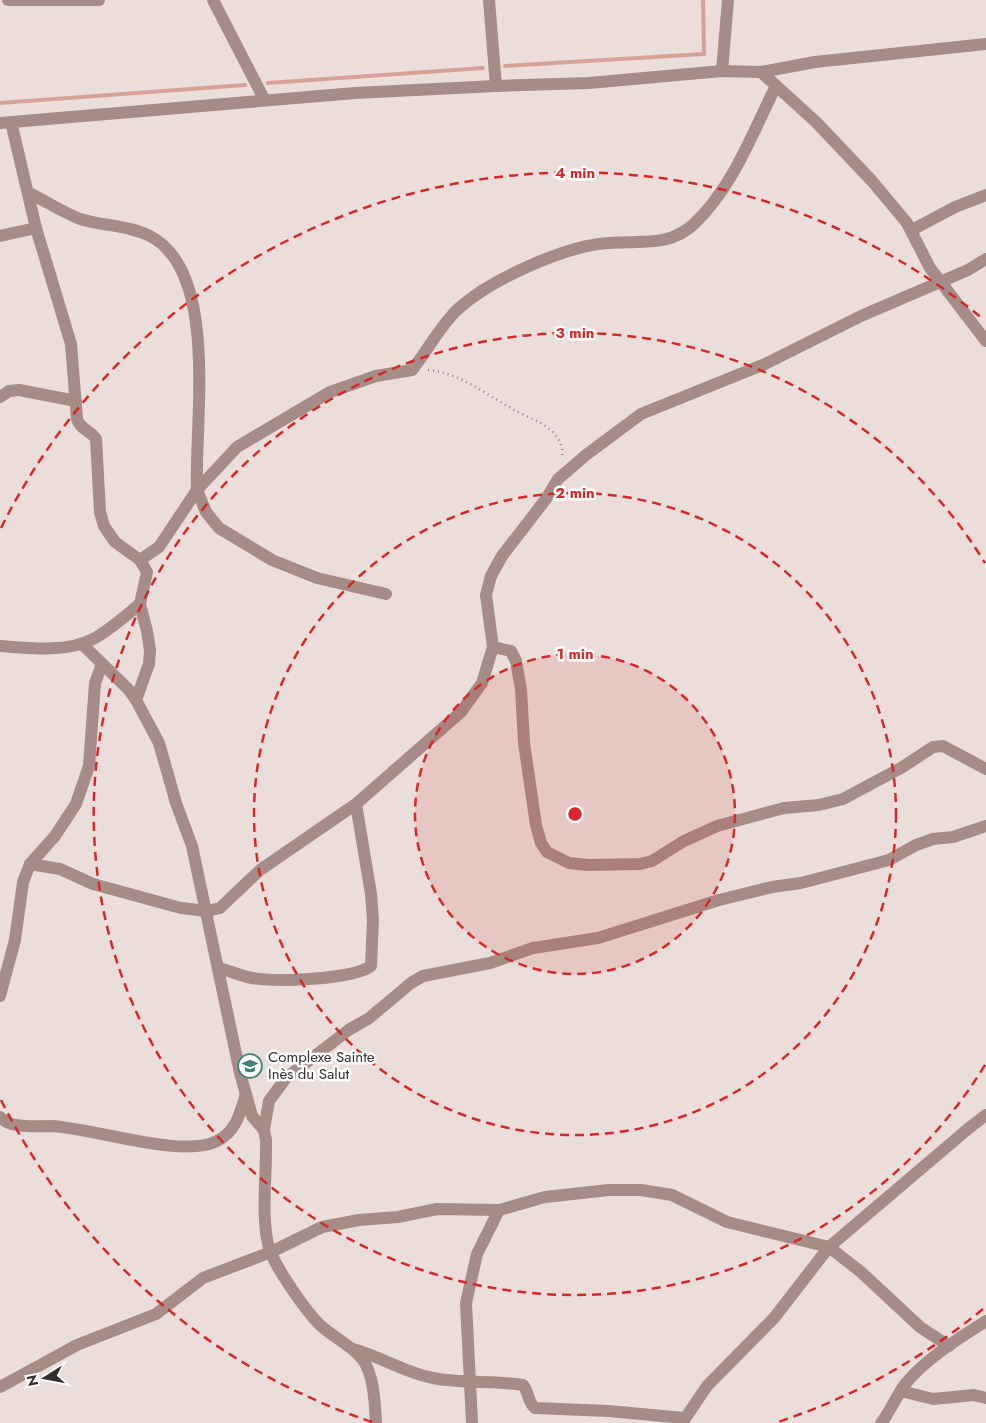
<svg xmlns="http://www.w3.org/2000/svg" width="986" height="1423" viewBox="0 0 986 1423" font-family="Jost,sans-serif">
  <style>
    .lines { fill: none; stroke-linecap: round; stroke-linejoin: round }
    .stream { stroke: #d8a197; stroke-width: 4 }
    .path { stroke: #8c8381; stroke-width: 2.5; stroke-dasharray: 1 4; stroke-linecap: butt }
    .street { stroke: #a58c87; stroke-width: 12 }
    .ring { fill: none; stroke: #d62828; stroke-width: 2.5; stroke-dasharray: 9 6 }
    .labels { text-anchor: middle; dominant-baseline: central; stroke-width: 5; stroke-linejoin: round; paint-order: stroke }
    .poi-label { font-size: 15px; fill: #342f2e; stroke: #fff; text-anchor: start }
    .centre { fill: #d62828; stroke: #fff; stroke-width: 2.5 }
    .ring-label { font-size: 15px; text-anchor: middle; font-weight: bold; fill: #d62828; stroke: #fff; stroke-width: 5; stroke-linejoin: round; paint-order: stroke }
  </style>
  <rect width="100%" height="100%" fill="#eaddda"/>
  <g class="lines">
    <g class="stream">
      <path d="M505,66l199,-12 -1,-54"/>
      <path d="M268,83l215,-15"/>
      <path d="M0,103l245,-18"/>
    </g>
    <path class="path" d="M428,370c34,3 61,27 90,42 15,8 31,12 40,27 4,6 5,12 4,19"/>
    <g class="street">
      <path d="M8,0h91"/>
      <path d="M213,0l51,99"/>
      <path d="M489,0l7,86"/>
      <path d="M722,71l6,-71"/>
      <path d="M761,72l55,50 56,59 35,42 23,45 56,73"/>
      <path d="M11,122l25,106 35,116 6,75c3,10 14,12 19,20l4,73 4,14 11,16 25,18 7,12 -7,32 7,27 3,19 -1,14 -13,36 23,43 17,60 16,43 48,227 12,43 12,14 2,10c1,32 -6,82 4,111 7,18 35,59 49,73 13,13 33,21 44,36 11,15 12,45 13,63"/>
      <path d="M0,123l355,-30 141,-7 93,-3 133,-12 39,1 54,-10 171,-18"/>
      <path d="M29,193c17,8 33,19 51,26 22,7 48,6 70,17 70,36 44,189 47,254l9,22 13,16 53,32 45,18 69,16"/>
      <path d="M912,230l43,-23 31,-12"/>
      <path d="M0,236l36,-8"/>
      <path d="M986,259l-18,11 -107,46 -96,48 -124,50 -55,41 -28,24 -12,20 -44,57 -11,20 -5,19 7,52 18,4 5,10 5,28 3,54 12,82 5,18 6,9 22,11 19,2 52,-1 12,-3 32,-20 33,-15 67,-18 35,-3 24,-6 58,-31 32,-21 10,-1 43,23"/>
      <path d="M0,397l9,-6 10,-1 57,11"/>
      <path d="M140,560l19,-13 38,-57 40,-43 93,-55 46,-16 36,-6c16,-20 27,-43 46,-61 32,-29 106,-63 150,-66 32,-3 60,5 86,-19 39,-37 58,-90 81,-136"/>
      <path d="M82,644l47,46 7,10"/>
      <path d="M0,646c28,2 67,7 93,-7 17,-9 32,-23 47,-35"/>
      <path d="M30,864l30,5 33,15 88,24 26,3 13,-3 40,-38 96,-66 105,-92 21,-29 11,-36"/>
      <path d="M219,968c11,3 22,8 33,10 24,4 99,2 119,-12l2,-46 -2,-26 -15,-90"/>
      <path d="M0,996l15,-56 8,-58 7,-18 25,-28 21,-32 13,-38 6,-83 7,-19"/>
      <path d="M0,1117c11,12 36,9 51,9 43,2 132,33 166,15 19,-9 23,-28 29,-47"/>
      <path d="M264,1130l5,-29 17,-23 64,-49 18,-10 43,-36 12,-7 67,-13 43,-15 65,-10 121,-38 53,-13 29,-4 88,-23 27,-15 17,-6 20,-2 33,-11"/>
      <path d="M353,1349c27,7 52,24 80,29 30,6 60,2 90,7 6,7 5,18 12,23l74,3 75,7"/>
      <path d="M0,1387l77,-42 79,-31 47,-36 68,-26 51,-25 37,-7 39,-3 39,-8 62,1 46,-13 64,-7h32l31,5 55,27 102,25 32,25 59,55 29,19"/>
      <path d="M901,1391l32,8 41,-4 12,3"/>
      <path d="M472,1423l-6,-120 11,-49 22,-44"/>
      <path d="M682,1423l25,-37 67,-68 55,-71 140,-119 17,-13"/>
      <path d="M881,1423c10,-12 15,-27 25,-40 21,-25 52,-44 80,-62"/>
    </g>
  </g>
  <circle cx="575" cy="814" r="160" fill="#d62828" fill-opacity=".12"/>
  <g class="ring">
    <circle cx="575" cy="814" r="160"/>
    <circle cx="575" cy="814" r="321"/>
    <path d="M985 1065A481 481 0 1 1 985 563"/>
    <path d="M983 1309A641 641 0 0 1 778 1422M372 1422A641 641 0 0 1 1 1100M1 528A641 641 0 0 1 983 319"/>
  </g>
  <defs>
    <g id="school-ring" transform="scale(1.25)"><circle r="9.5" fill="#fff" stroke="#3f8377" stroke-width="1.5"/><path d="M0-5L7-2L0 1L-7-2ZM-4 1L0 2.5L4 1V4Q0 6-4 4Z" fill="#3f8377"/></g>
  </defs>
  <g fill-rule="evenodd">
    <use href="#school-ring" x="250" y="1066"/>
  </g>
  <g class="labels">
    <g class="poi-label">
      <text x="268" y="1057">Complexe Sainte<tspan x="268" dy="17">Inès du Salut</tspan></text>
    </g>
  </g>
  <circle cx="575" cy="814" r="8" class="centre"/>
  <g class="ring-label">
    <text x="575" y="178">4 min</text>
    <text x="575" y="338">3 min</text>
    <text x="575" y="498">2 min</text>
    <text x="575" y="659">1 min</text>
  </g>
  <g transform="translate(45 1378) rotate(259)" stroke="#ffffff" stroke-width="4" paint-order="stroke">
  <path d="M0-4L9 19L0 12L-9 19Z" fill="#342f2e"/>
  <text y="-8" font-size="14" font-weight="bold" text-anchor="middle" fill="#342f2e">N</text>
  </g>
</svg>
